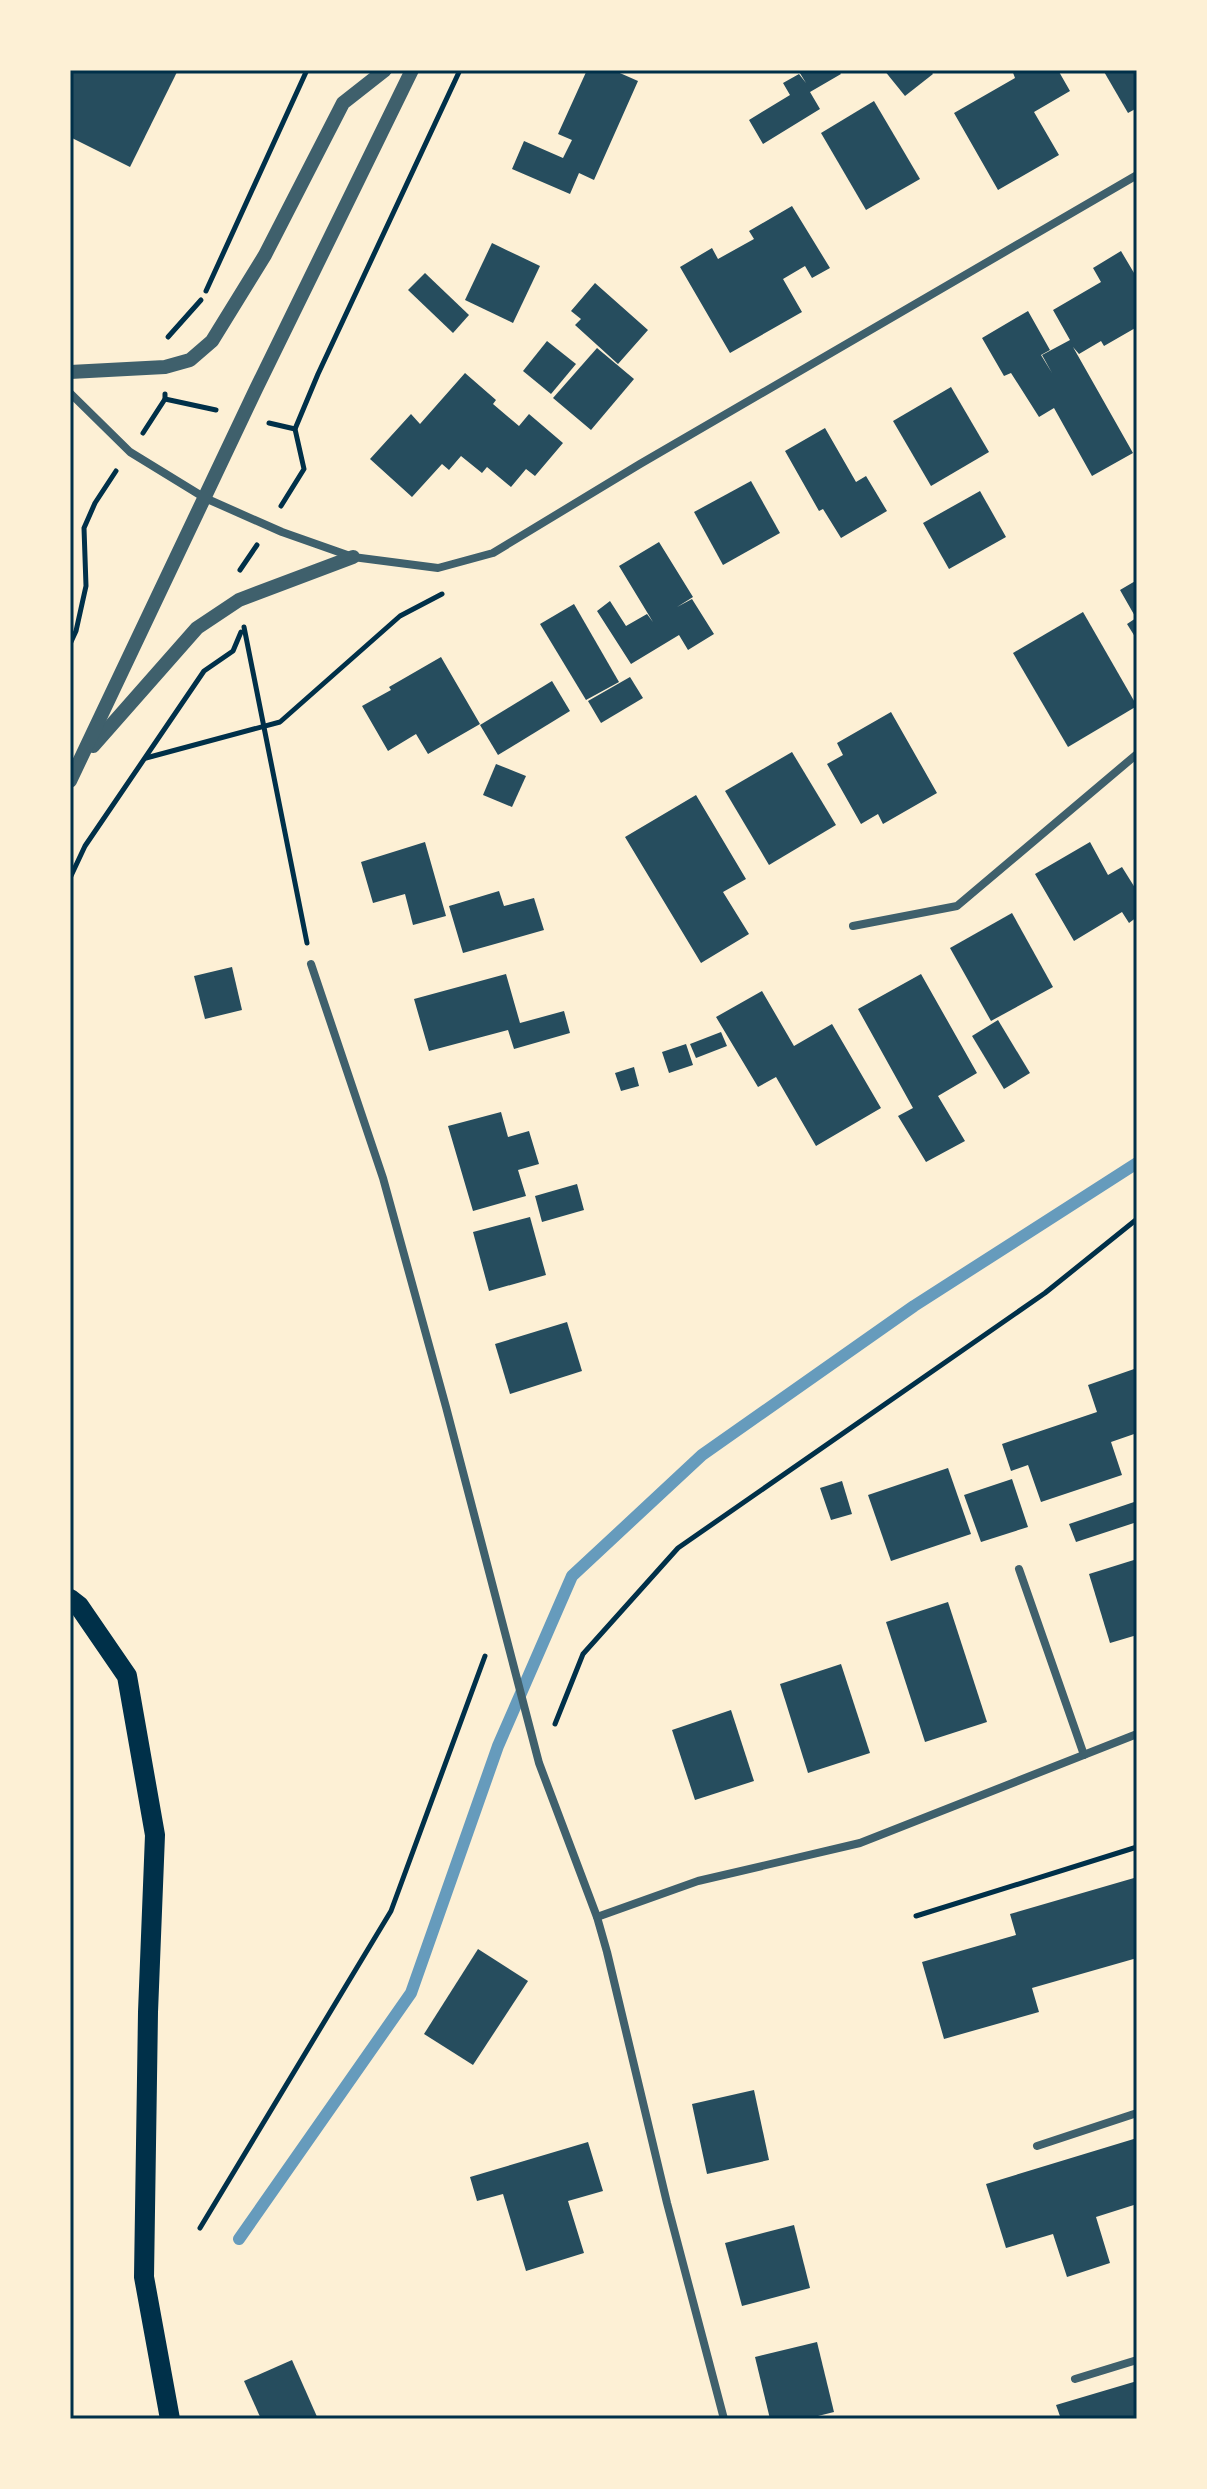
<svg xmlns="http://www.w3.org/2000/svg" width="1207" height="2489" viewBox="0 0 1207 2489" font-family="'Titillium Web',sans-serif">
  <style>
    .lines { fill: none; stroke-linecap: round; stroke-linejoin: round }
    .stream { stroke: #669bbc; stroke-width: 12 }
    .building { fill: #264d5e }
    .path { stroke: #003049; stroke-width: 5 }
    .minor { stroke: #3f606c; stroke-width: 8 }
    .tertiary { stroke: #3f606c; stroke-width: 14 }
    .primary { stroke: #003049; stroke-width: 20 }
    .neatline { fill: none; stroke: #003049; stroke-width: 3 }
  </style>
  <rect width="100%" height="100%" fill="#fdf0d5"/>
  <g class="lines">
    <path class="stream" d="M239,2239l172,-246 87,-247 74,-170 130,-121 212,-149 223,-143"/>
  </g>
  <g class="building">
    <path d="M70,70h108l-48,97 -60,-30z"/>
    <path d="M587,70h26l25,11 -44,99 -15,-7 -9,21 -58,-25 12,-28 39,17 9,-18 -14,-6z"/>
    <path d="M798,70h40l3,4 -31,18 10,17 -57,35 -14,-24 41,-25 -7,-12 16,-9 7,9z"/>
    <path d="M884,70h46l3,4 -28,22z"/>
    <path d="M1012,70h46l12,21 -36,21 25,43 -61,35 -44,-77 61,-35z"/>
    <path d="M1103,70h34v38l-9,5z"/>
    <path d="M874,101l46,78 -54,31 -45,-77z"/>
    <path d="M792,206l38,62 -18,10 -7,-12 -22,13 19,33 -72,41 -50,-86 32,-19 6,11 36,-20 -5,-8z"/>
    <path d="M492,243l48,23 -27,57 -48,-23z"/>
    <path d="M1121,251l16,27v49l-33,19 -3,-5 -22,13 -6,-7 60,106 -41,23 -38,-68 -15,9 -28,-44 -7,3 -22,-38 46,-27 22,39 -9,5 11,18 -10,-18 28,-15 -17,-30 48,-28 -8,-14z"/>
    <path d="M425,273l44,42 -16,18 -45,-43z"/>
    <path d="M595,283l53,47 -30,34 -43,-39 6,-6 -10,-8z"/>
    <path d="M547,341l29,23 -25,30 -28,-23z"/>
    <path d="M597,348l37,31 -43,51 -38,-32z"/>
    <path d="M465,373l31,27 -3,4 26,22 10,-12 34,29 -28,33 -9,-7 -15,18 -24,-20 -5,6 -21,-17 -12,14 -7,-6 -30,33 -42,-38 41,-45 9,10z"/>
    <path d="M951,387l38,65 -58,34 -38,-65z"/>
    <path d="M825,428l31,54 10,-6 21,35 -46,27 -18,-29 -4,2 -34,-60z"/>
    <path d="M751,481l29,52 -57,32 -29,-53z"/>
    <path d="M980,491l26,46 -57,32 -26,-46z"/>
    <path d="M659,542l34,55 -16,10 15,-8 22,35 -26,16 -9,-15 -48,29 -34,-53 13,-10 16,25 21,-12 6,8 -34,-56z"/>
    <path d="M1137,580v60l-10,-16 9,-6 -16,-28z"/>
    <path d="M574,604l45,78 -33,18 -46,-76z"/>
    <path d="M1083,612l54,94 -69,41 -55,-94z"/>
    <path d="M441,657l39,67 -52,30 -12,-20 -28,17 -26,-45 29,-16 -2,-3z"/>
    <path d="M630,677l13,21 -42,25 -13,-22z"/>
    <path d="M552,681l18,30 -72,44 -18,-30z"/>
    <path d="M891,712l46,81 -54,31 -5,-10 -17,10 -34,-60 16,-9 -6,-12z"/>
    <path d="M792,752l44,73 -67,40 -44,-74z"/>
    <path d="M496,764l30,12 -14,31 -29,-12z"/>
    <path d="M696,795l50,84 -23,13 26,42 -48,29 -76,-126z"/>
    <path d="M425,842l21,74 -33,9 -8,-31 -32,9 -12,-41z"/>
    <path d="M1090,842l18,33 14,-8 15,24v26l-8,6 -7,-11 -48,29 -39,-67z"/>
    <path d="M499,891l5,15 30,-8 10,32 -81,23 -14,-47z"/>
    <path d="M1012,913l41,74 -62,34 -41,-73z"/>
    <path d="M232,967l10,43 -37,9 -11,-43z"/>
    <path d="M506,974l14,49 44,-12 6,22 -56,16 -6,-19 -79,21 -15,-52z"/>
    <path d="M921,974l56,99 -39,23 27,45 -39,21 -28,-46 15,-8 -55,-99z"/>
    <path d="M762,991l32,55 38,-22 49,84 -65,38 -40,-69 -18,10 -42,-70z"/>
    <path d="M998,1020l32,53 -26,16 -32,-53z"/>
    <path d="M721,1032l6,14 -31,12 -6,-14z"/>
    <path d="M686,1044l7,21 -24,8 -7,-21z"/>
    <path d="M634,1067l5,19 -18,5 -6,-18z"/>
    <path d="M501,1112l7,25 21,-6 10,33 -21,6 8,26 -53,15 -25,-85z"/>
    <path d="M577,1184l7,26 -42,12 -7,-26z"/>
    <path d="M530,1217l16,58 -57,16 -16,-59z"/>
    <path d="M567,1322l15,49 -72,23 -15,-50z"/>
    <path d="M1137,1368v65l-26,9 11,33 -81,27 -13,-37 -17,6 -9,-27 95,-32 -9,-27z"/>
    <path d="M948,1468l23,66 -80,27 -23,-66z"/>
    <path d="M1012,1479l16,48 -47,15 -17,-47z"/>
    <path d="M842,1481l10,33 -21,6 -11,-32z"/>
    <path d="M1137,1501v21l-61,20 -7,-18z"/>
    <path d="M1137,1559v76l-27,8 -21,-69z"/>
    <path d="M948,1602l39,120 -62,20 -39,-120z"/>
    <path d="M841,1664l29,89 -62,20 -28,-89z"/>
    <path d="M731,1710l23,71 -59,19 -23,-70z"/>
    <path d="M1134,1878l3,11v69l-105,30 7,24 -95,27 -22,-77 94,-27 -6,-21z"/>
    <path d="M478,1949l50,32 -55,84 -49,-31z"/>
    <path d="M754,2090l15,70 -62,14 -15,-70z"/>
    <path d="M1137,2138v66l-41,13 14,46 -43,14 -14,-43 -47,14 -20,-64z"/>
    <path d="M588,2142l15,49 -35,10 16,52 -58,18 -23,-77 -26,7 -7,-24z"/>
    <path d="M794,2225l16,63 -68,18 -17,-63z"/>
    <path d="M817,2342l17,70 -28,7h-36l-15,-62z"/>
    <path d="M292,2360l26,59h-57l-17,-38z"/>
    <path d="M1137,2381v38h-76l-5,-14z"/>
  </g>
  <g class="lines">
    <g class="path">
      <path d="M206,291l101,-221"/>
      <path d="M168,337l33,-37"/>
      <path d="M165,399l51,11"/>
      <path d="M269,423l26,6"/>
      <path d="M143,433l22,-34v-5"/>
      <path d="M281,506l23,-37 -9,-40 23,-55 142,-304"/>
      <path d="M240,570l17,-25"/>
      <path d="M244,627l63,316"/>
      <path d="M70,644l6,-13 10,-45 -2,-58 11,-25 21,-32"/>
      <path d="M146,758l134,-36 120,-106 42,-22"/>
      <path d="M70,878l15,-32 119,-175 29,-20 8,-19"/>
      <path d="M555,1724l28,-70 95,-106 367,-255 92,-74"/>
      <path d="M916,1916l221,-69"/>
      <path d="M200,2228l191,-317 94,-255"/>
    </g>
    <g class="minor">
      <path d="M70,393l60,59 75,46 77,34 71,25 85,11 55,-15 147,-89 497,-289"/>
      <path d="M853,926l104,-20 180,-152"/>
      <path d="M311,964l72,214 63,229 93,356 58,154 10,35 60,251 57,216"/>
      <path d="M1019,1569l65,186"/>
      <path d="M597,1917l101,-36 162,-38 277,-109"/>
      <path d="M1037,2146l100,-33"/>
      <path d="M1075,2379l62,-19"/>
    </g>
    <g class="tertiary">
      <path d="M70,372l95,-5 25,-7 22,-19 53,-86 78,-152 42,-33"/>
      <path d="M93,746l104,-118 42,-28 114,-43"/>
      <path d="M70,781l186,-392 156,-319"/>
    </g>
    <path class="primary" d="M70,1599l9,7 48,70 28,159 -7,177 -4,265 26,142"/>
  </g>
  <rect width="1207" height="2489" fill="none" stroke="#fdf0d5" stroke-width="144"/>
  <rect x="72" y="72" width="1063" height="2345" class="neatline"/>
</svg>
